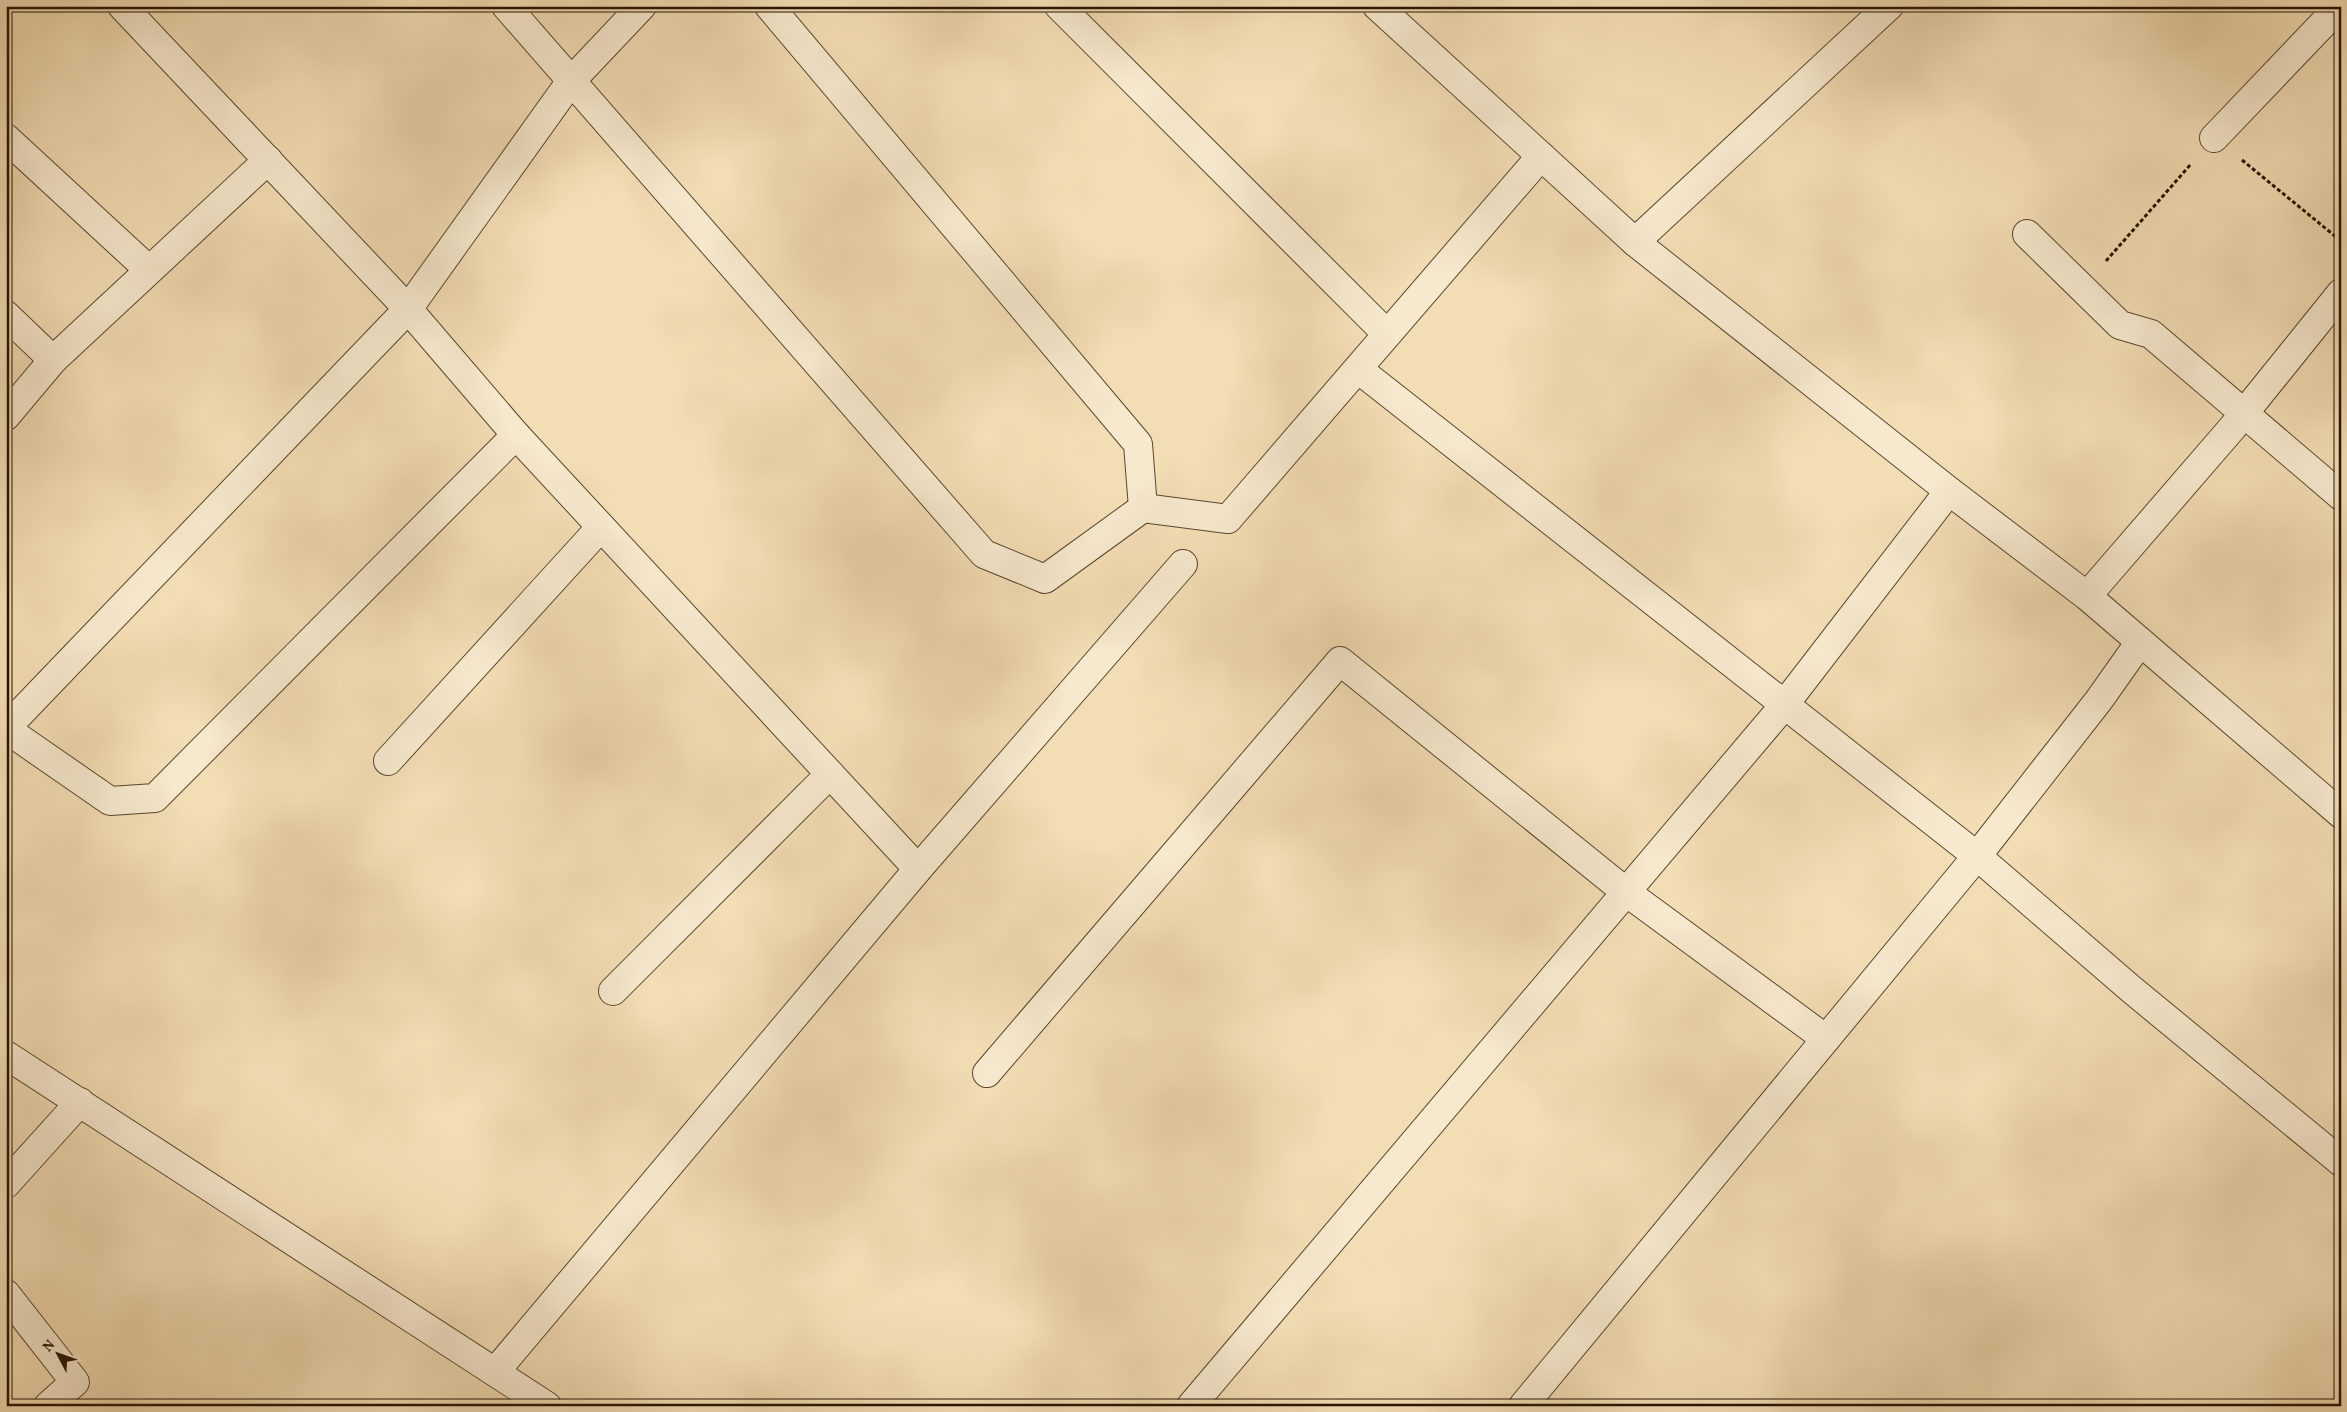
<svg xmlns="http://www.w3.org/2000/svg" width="2347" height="1412" viewBox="0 0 2347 1412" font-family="Vollkorn,serif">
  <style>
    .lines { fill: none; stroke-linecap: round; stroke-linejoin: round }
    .street-casing { stroke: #59472f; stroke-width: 30 }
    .path { stroke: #261503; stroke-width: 3; stroke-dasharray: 4 2.5; stroke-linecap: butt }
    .street { stroke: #f7e9ce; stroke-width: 28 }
  </style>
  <rect width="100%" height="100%" fill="#f3ddb4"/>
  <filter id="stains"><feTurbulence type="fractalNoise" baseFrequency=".004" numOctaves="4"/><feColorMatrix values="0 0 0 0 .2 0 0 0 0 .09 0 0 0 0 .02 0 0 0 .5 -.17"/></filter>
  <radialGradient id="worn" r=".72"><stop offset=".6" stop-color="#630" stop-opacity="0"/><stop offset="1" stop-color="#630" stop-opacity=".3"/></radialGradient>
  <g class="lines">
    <g class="street-casing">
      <g id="street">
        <path d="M122,6l286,303 108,126 402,434"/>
        <path d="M506,6l478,548 61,25 98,-71 85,11 313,-363"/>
        <path d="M769,6l369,438 5,64"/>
        <path d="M1059,6l328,328"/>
        <path d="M1377,6l258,236 314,249 138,105 254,218"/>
        <path d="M6,138l143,132"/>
        <path d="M2214,138l126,-132"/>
        <path d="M2027,234l93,91 31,9 190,162"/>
        <path d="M1635,242l254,-236"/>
        <path d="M6,315l47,45"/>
        <path d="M1358,369l619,487 154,133 210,173"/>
        <path d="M6,416l47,-56 215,-200"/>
        <path d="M2087,596l146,-169 108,-134"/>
        <path d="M6,728l402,-419 163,-228 71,-75"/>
        <path d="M6,729l104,72 45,-3 361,-363"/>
        <path d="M388,761l213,-234"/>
        <path d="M613,991l217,-217"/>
        <path d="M6,1055l541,351"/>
        <path d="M987,1073l353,-412 286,231 200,147"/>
        <path d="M6,1184l74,-82"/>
        <path d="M6,1294l69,88 -27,24"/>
        <path d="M495,1372l423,-503 265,-305"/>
        <path d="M1191,1406l590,-697 168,-218"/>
        <path d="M1523,1406l454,-550 122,-156 41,-58"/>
      </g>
    </g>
    <g class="path">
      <path d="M2242,160l99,81"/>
      <path d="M2106,261l85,-97"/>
    </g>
    <use href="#street" class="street"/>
  </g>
  <rect width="2347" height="1412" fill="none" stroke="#f3ddb4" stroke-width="25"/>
  <rect x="8" y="8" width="2332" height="1397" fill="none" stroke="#261503" stroke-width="2.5"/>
  <rect x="12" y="12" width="2322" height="1387" fill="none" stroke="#261503"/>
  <g transform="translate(58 1354) rotate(311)" stroke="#f7e9ce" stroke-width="4" paint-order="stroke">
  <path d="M0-4L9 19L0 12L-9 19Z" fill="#261503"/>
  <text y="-8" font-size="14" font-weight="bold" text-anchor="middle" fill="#261503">N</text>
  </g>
  <rect width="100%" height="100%" filter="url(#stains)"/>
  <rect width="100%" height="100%" fill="url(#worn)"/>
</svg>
